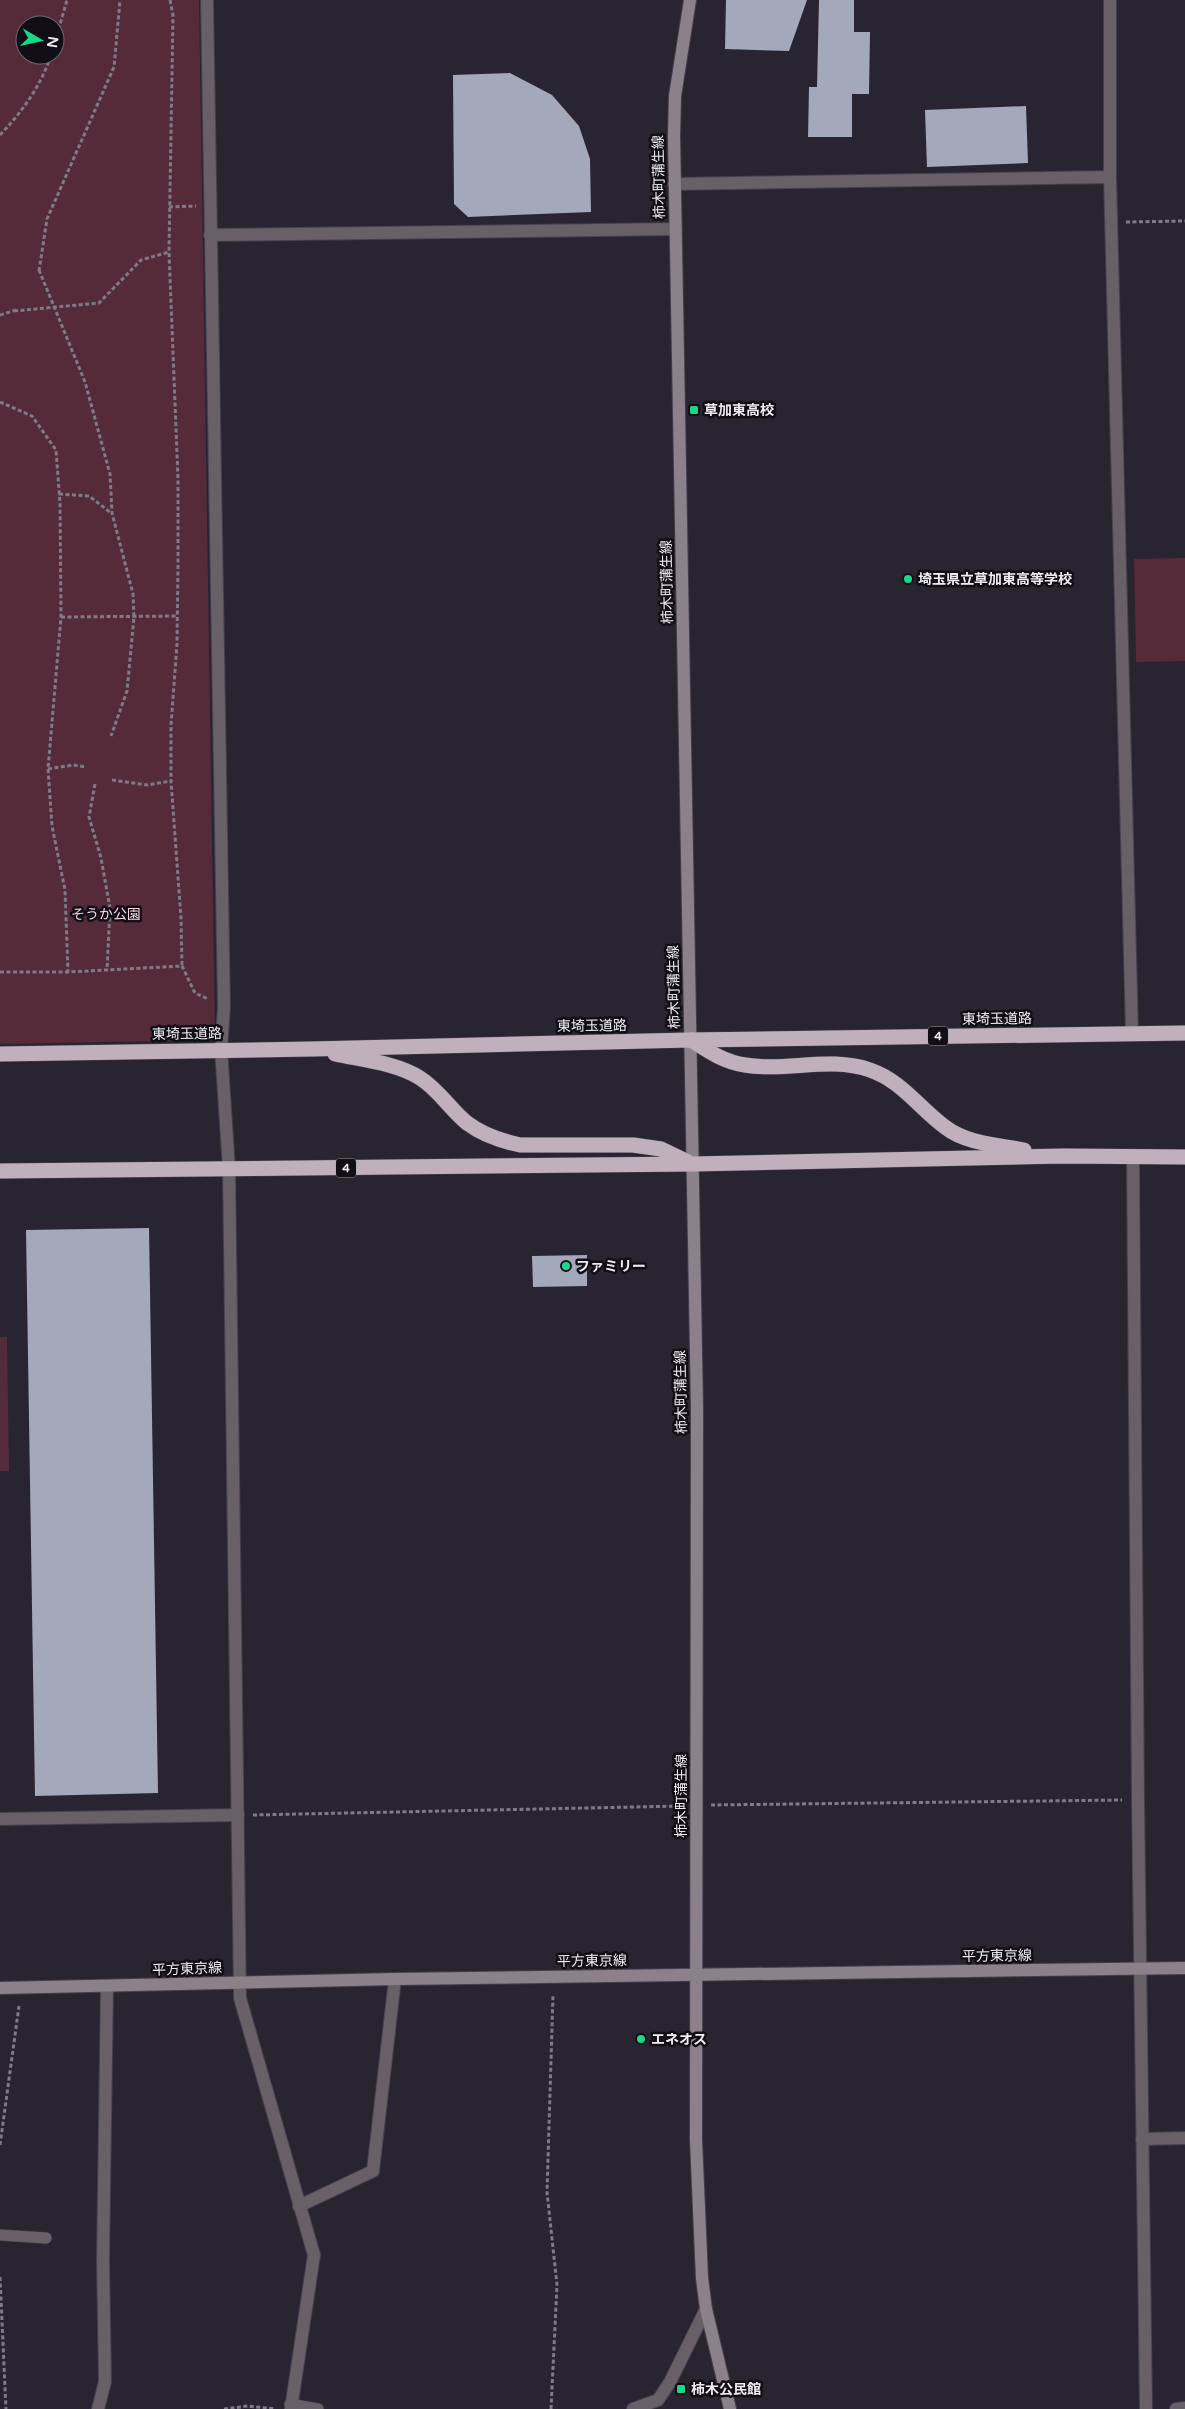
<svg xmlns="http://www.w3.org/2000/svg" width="1185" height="2409" viewBox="0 0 1185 2409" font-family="'Varela Round','Noto Sans JP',sans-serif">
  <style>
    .green { fill: #552b3a; fill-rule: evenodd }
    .building { fill: #a3a8ba }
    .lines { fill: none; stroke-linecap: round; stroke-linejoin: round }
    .lane-casing { stroke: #45404d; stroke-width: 12 }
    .street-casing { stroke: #45404d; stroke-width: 14 }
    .secondary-casing { stroke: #45404d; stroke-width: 14 }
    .highway-casing { stroke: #45404d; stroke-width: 16 }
    .path { stroke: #7f7a87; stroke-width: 3; stroke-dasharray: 4 2.5; stroke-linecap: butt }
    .lane { stroke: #676066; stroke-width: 11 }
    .street { stroke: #676066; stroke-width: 12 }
    .secondary { stroke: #8b818a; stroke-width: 12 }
    .highway { stroke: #c0b0be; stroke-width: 15 }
    .poi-dot { fill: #17d989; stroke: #110f15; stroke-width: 2 }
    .labels { text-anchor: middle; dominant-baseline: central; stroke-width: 5; stroke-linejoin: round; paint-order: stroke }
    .shield { fill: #110f15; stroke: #aca9b2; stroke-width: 1 }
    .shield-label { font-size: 12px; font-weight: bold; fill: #efebf5 }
    .street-label { font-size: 14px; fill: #efebf5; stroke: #110f15 }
    .poi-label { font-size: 14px; font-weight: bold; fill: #efebf5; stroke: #110f15; text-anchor: start }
    .park-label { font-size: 14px; fill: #fad4df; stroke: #110f15 }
  </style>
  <rect width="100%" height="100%" fill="#292432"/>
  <g class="green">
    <path d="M0,0h199l16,1040 -215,4zM25,25h30v30h-30z"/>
    <path d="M1185,558v103l-49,1 -2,-103z"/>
    <path d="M0,1337h7l2,134h-9z"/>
  </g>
  <g class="building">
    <path d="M726,0h81l-18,51 -64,-2z"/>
    <path d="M819,0h35v32h16l-1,62h-17v43h-44l1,-50h8z"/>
    <path d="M510,73l42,22 27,31 11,33 1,53 -123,5 -14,-13 -1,-129z"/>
    <path d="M1026,106l2,57 -101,4 -2,-57z"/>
    <path d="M149,1228l9,565 -123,3 -9,-566z"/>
    <path d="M587,1255v31l-54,1 -1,-31z"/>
  </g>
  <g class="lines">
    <g class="lane-casing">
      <g id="lane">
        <path d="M0,2235l46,3"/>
        <path d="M290,2404l28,5"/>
      </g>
    </g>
    <g class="street-casing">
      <g id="street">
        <path d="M207,0l17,1007 -3,42 8,120 11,829 74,257 -23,154"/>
        <path d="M1110,0v177l22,856"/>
        <path d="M674,184l436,-7"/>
        <path d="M210,235l465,-6"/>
        <path d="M1133,1158l5,642 8,609"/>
        <path d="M0,1819l238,-4"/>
        <path d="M1142,2139l43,-1"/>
        <path d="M299,2206l74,-35 22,-192"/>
        <path d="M98,2409l7,-27 -2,-122 4,-274"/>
        <path d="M633,2409l25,-9 12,-18 36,-73"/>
        <path d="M1176,2409l9,-1"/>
      </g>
    </g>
    <g class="secondary-casing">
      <g id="secondary">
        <path d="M690,0l-15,96 -1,40 23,1271 -1,733 6,138 4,31 24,100"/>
        <path d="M0,1988l395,-9 790,-11"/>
      </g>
    </g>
    <g class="highway-casing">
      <g id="highway">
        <path d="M691,1040c17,11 33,22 54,25 41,7 85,-9 125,5 32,11 49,38 75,57 22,17 53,18 79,23"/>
        <path d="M0,1054l312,-5 378,-9 495,-7"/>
        <path d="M335,1054c28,6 61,9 85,24 19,12 30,31 47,45 16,12 34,18 53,22h113l28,4 27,13"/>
        <path d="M0,1171l693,-7 370,-8 122,1"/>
      </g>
    </g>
    <g class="path">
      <path d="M170,0l3,15 -4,237 9,227v87l-1,78 -6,81v56l10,137 1,48"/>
      <path d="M55,42l12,-42"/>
      <path d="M0,135c22,-23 41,-49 51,-80"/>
      <path d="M169,207l27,-1"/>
      <path d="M1126,222l59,-1"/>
      <path d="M39,270l46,112 25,92 2,39 21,81 1,23 -7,74 -16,45"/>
      <path d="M39,271l8,-52 67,-152 6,-67"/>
      <path d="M14,311l85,-8 42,-43 28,-8"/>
      <path d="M0,315l16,-5"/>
      <path d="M0,402l32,14 24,34 4,53 1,114 -13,152 4,57 13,64 3,82"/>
      <path d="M59,494l30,2 22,17"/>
      <path d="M61,617l117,-1"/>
      <path d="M48,769l25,-4 13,2"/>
      <path d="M112,780l35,5 24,-4"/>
      <path d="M95,784l-6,33 12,41 9,50 -3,62"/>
      <path d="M0,972h68l114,-6 13,27 13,6"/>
      <path d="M711,1805l411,-5"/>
      <path d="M253,1815l429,-9"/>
      <path d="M0,2145l19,-139"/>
      <path d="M0,2277l6,132"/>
      <path d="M224,2409l24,-3 27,3"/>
      <path d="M551,2409l6,-124 -10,-93 6,-197"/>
    </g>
    <use href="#lane" class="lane"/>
    <use href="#street" class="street"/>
    <use href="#secondary" class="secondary"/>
    <use href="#highway" class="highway"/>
  </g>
  <g class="poi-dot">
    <rect x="689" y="405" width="10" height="10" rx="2.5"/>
    <circle cx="908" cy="579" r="5"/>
    <circle cx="566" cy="1266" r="5"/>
    <circle cx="641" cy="2039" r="5"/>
    <rect x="676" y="2384" width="10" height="10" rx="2.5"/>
  </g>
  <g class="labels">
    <g class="shield">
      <rect x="928" y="1026.5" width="20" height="19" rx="4"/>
      <rect x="336" y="1158.5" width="20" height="19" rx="4"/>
    </g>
    <g class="shield-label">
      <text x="938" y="1036">4</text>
      <text x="346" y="1168">4</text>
    </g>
    <g class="street-label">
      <text transform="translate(659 177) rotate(-91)">柿木町蒲生線</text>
      <text transform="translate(667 582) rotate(-91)">柿木町蒲生線</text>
      <text transform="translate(674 987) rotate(-91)">柿木町蒲生線</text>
      <text transform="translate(997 1019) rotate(-1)">東埼玉道路</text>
      <text transform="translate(592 1026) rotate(-1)">東埼玉道路</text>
      <text transform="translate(187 1034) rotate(-1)">東埼玉道路</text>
      <text transform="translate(681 1392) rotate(-91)">柿木町蒲生線</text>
      <text transform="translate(681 1796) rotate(-90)">柿木町蒲生線</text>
      <text transform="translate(997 1956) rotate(-1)">平方東京線</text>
      <text transform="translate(592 1961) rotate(-1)">平方東京線</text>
      <text transform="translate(187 1969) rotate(-2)">平方東京線</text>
    </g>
    <g class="poi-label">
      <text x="704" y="410">草加東高校</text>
      <text x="918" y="579">埼玉県立草加東高等学校</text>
      <text x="576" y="1266">ファミリー</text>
      <text x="651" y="2039">エネオス</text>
      <text x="691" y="2389">柿木公民館</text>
    </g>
    <g class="park-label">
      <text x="106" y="914">そうか公園</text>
    </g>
  </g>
  <g transform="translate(40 40) rotate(99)"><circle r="24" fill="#110f15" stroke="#6a676f"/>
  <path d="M0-4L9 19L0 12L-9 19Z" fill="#17d989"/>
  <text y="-8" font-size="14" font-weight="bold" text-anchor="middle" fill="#efebf5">N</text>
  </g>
</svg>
